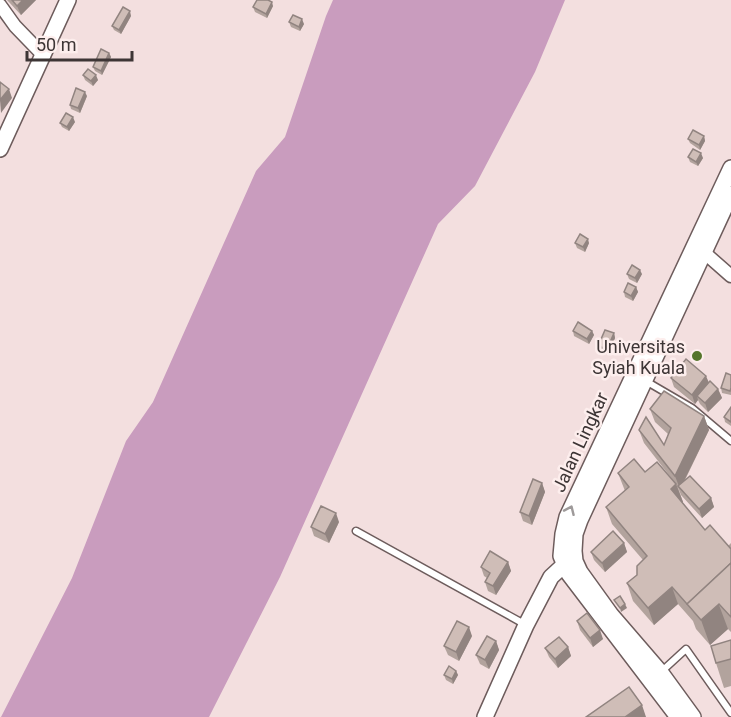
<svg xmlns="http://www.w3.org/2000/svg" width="731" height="717" viewBox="0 0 731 717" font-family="Roboto,sans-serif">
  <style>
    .water { fill: #c99cbe }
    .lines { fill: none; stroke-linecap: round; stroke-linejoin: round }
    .service-casing { stroke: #6d5c5c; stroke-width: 9 }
    .minor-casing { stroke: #6d5c5c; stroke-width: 15 }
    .tertiary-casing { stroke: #6d5c5c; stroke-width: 18 }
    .service { stroke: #fff; stroke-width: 6 }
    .minor { stroke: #fff; stroke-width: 12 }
    .tertiary { stroke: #fff; stroke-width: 15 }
    .wall { fill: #b2a39d }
    .shaded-wall { fill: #918480 }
    .building { fill: #cfbdb7; stroke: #918480; stroke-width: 1.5 }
    .oneway { stroke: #9e9a9a }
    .poi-dot { fill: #55752b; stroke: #fdeeed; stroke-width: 2 }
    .labels { text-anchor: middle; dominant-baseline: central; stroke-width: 5; stroke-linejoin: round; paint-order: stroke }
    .poi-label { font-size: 18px; fill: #3d3535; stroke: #fdeeed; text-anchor: end }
    .street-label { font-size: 18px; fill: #3d3535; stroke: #fdeeed }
  </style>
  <rect width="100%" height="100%" fill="#f3dfdf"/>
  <path class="water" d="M333,0h232l-30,72 -60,114 -37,38 -158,353 -71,140h-208l71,-139 54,-137 27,-39 103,-231 29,-34 41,-121z"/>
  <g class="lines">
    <g class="service-casing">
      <g id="service">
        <path d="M644,380l48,28 39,33"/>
        <path d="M356,531l170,94"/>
        <path d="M662,671l24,-22 45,64"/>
      </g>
    </g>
    <g class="minor-casing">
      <g id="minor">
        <path d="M0,5l15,21 29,30"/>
        <path d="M698,247l33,29"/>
      </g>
    </g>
    <g class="tertiary-casing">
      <g id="tertiary">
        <path d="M0,149l68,-149"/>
        <path d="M485,717l41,-92 25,-48 13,-12 7,-2"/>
        <path d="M678,717l-109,-143 -8,-18 2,-22 4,-17 164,-349"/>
        <path d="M693,717l-32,-44 -50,-58 -31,-43 -5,-11 -1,-10 1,-17 5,-14 151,-326"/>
      </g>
    </g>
    <use href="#service" class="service"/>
    <use href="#minor" class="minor"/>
    <use href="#tertiary" class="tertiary"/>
  </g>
  <g class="wall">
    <path d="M7,0h29l-15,15z"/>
    <path d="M273,6l-6,12 -12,-6 -2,-5z"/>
    <path d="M131,16l-10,18 -7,-4 -2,-4z"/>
    <path d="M289,22l15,2 -4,7 -9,-4z"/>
    <path d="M109,53l2,4 -9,18 -7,-4 -2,-4z"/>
    <path d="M83,75l15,5 -5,6 -8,-6z"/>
    <path d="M87,96l-7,17 -9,-4 -1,-4z"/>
    <path d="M75,122l-6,9 -7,-4 -2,-4z"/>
    <path d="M704,136l1,5 -5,9 -10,-7 -2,-4z"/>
    <path d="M688,157l15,1 -5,8 -8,-4z"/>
    <path d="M575,243h14l-4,9 -8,-4z"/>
    <path d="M627,274h15l-5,9 -8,-4z"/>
    <path d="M636,287l2,5 -5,9 -8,-4 -1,-5z"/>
    <path d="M573,331h19l2,4 -5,9 -15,-8z"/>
    <path d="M614,333l1,5 -7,16 -8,-4 -2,-4z"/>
    <path d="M731,375v20l-9,-2 -1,-5z"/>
    <path d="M671,378l38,4 9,7 4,9 -14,14 -8,-8 -2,-4 -3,4 -21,-17z"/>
    <path d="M731,408v18l-6,-4 -1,-5z"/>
    <path d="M650,409l54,7 5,14 -24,50 26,18 3,9 -12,11 -21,-23 -4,-10 6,17h-1l23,28 23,16 3,-3v89l-3,-3 -18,16 -14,-16 -3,-8 -15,-17 -24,21 -21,-24 -6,-18 10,-8 6,-15 -31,-36 -6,-17 19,-16 -7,-18 58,11 -32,-41 -5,-13 25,15 4,-11 -13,-12z"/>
    <path d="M542,483l3,9 -13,33 -9,-4 -3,-9z"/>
    <path d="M339,522l-10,21 -15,-7 -3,-9z"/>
    <path d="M624,543l3,9 -22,20 -11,-12 -3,-8z"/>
    <path d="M508,562l3,9 -15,24 -8,-4 -3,-9 2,-4 -3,-2 -3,-9z"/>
    <path d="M577,621l26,18 -10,8 -13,-17z"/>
    <path d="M472,636l-13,25 -11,-6 -4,-9z"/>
    <path d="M731,640v46l-7,2 -8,-25z"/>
    <path d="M496,641l3,9 -10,19 -9,-5 -4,-9z"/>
    <path d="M568,647l3,9 -13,12 -9,-11 -4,-9z"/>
    <path d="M456,671l2,4 -5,9 -7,-4 -2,-5z"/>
  </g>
  <g class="shaded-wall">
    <path d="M23,0h13l-15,15 -4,-9z"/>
    <path d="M272,2l1,4 -6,12 -1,-4z"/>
    <path d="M130,11l1,5 -10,18 -2,-4z"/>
    <path d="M302,19l2,5 -4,7 -1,-4z"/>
    <path d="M109,53l2,4 -9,18 -1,-4z"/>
    <path d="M96,75l2,5 -5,6 -2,-5z"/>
    <path d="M9,89l3,9 -11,15 -1,-13z"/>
    <path d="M85,92l2,4 -7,17 -2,-5z"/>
    <path d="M73,117l2,5 -6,9 -2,-4z"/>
    <path d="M704,136l1,5 -5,9 -1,-5z"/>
    <path d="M701,153l2,5 -5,8 -2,-4z"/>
    <path d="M588,239l1,4 -4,9 -2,-5z"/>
    <path d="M640,270l2,4 -5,9 -2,-5z"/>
    <path d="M636,287l2,5 -5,9 -2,-5z"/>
    <path d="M592,331l2,4 -5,9 -2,-5z"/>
    <path d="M614,333l1,5 -7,16 -1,-5z"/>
    <path d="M706,376l4,9 -13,11 1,4 -3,4 -3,-9z"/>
    <path d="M718,389l4,9 -14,14 -3,-9z"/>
    <path d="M704,416l5,14 -29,59 -5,-13z"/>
    <path d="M542,483l3,9 -13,33 -3,-9z"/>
    <path d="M676,484l7,18 -6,5 -6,-18z"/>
    <path d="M711,498l3,9 -12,11 -3,-9z"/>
    <path d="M336,513l3,9 -10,21 -4,-9z"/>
    <path d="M624,543l3,9 -22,20 -3,-9z"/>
    <path d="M508,562l3,9 -15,24 -3,-9z"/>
    <path d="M731,572l-12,33 9,24 -18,16 -9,-25z"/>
    <path d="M672,587l6,17 -24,21 -6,-17z"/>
    <path d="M625,604l2,4 -6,4 -1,-4z"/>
    <path d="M469,627l3,9 -13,25 -3,-9z"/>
    <path d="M600,630l3,9 -10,8 -3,-9z"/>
    <path d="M496,641l3,9 -10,19 -4,-9z"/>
    <path d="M568,647l3,9 -13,12 -3,-9z"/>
    <path d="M456,671l2,4 -5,9 -1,-5z"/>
    <path d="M642,705l4,12h-21z"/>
  </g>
  <g class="building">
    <path d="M12,0h11l-6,6z"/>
    <path d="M257,0h11l4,2 -6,12 -13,-7z"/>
    <path d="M123,7l7,4 -11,19 -7,-4z"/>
    <path d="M293,15l9,4 -3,8 -10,-5z"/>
    <path d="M101,49l8,4 -8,18 -8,-4z"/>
    <path d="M88,69l8,6 -5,6 -8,-6z"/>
    <path d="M0,82l9,7 -9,11z"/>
    <path d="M76,88l9,4 -7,16 -8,-3z"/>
    <path d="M66,113l7,4 -6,10 -7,-4z"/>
    <path d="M693,130l11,6 -5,9 -11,-6z"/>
    <path d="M693,149l8,4 -5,9 -8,-5z"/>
    <path d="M580,234l8,5 -5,8 -8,-4z"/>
    <path d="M632,265l8,5 -5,8 -8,-4z"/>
    <path d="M628,283l8,4 -5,9 -7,-4z"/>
    <path d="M578,322l14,9 -5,8 -14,-8z"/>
    <path d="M605,330l9,3 -7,16 -9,-3z"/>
    <path d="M686,359l20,17 -14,19 -21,-17z"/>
    <path d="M726,373l5,2v13l-1,3 -9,-3z"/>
    <path d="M710,381l8,8 -13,14 -8,-7z"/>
    <path d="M664,391l40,25 -29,60 -36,-46 7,-13 18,28 7,-17 -21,-19z"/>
    <path d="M731,407v15l-7,-5z"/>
    <path d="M634,459l11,13 12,-10 19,22 -5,5 34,41 5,-5 21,24v14l-44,41 -15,-17 -24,21 -21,-25 10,-8v-9l10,-10 -41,-49 23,-20 -11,-14z"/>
    <path d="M690,476l21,22 -12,11 -21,-23z"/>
    <path d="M533,479l9,4 -13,33 -9,-4z"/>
    <path d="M321,506l15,7 -11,21 -14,-7z"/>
    <path d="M613,531l11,12 -22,20 -11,-11z"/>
    <path d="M490,551l18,11 -15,24 -8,-4 5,-9 -9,-6z"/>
    <path d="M731,563v54l-12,-13 -18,16 -14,-16z"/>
    <path d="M620,596l5,8 -5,4 -6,-8z"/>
    <path d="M587,613l13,17 -10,8 -13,-17z"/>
    <path d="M457,621l12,6 -13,25 -12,-6z"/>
    <path d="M487,636l9,5 -11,19 -9,-5z"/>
    <path d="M559,637l9,10 -13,12 -10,-11z"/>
    <path d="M731,640v19l-15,4 -5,-17z"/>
    <path d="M449,666l7,5 -4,8 -8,-4z"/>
    <path d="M629,687l13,18 -17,12h-39z"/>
  </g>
  <defs><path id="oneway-chevron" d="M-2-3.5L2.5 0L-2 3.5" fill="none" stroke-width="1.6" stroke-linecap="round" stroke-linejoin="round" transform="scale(1.5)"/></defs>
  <use class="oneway" href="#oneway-chevron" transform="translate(570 510) rotate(-66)"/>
  <circle class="poi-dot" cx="697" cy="356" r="6"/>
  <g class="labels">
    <g class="poi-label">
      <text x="685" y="346">Universitas<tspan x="685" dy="21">Syiah Kuala</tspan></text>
    </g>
    <g class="street-label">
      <text transform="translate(580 442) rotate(-65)">Jalan Lingkar</text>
    </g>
  </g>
  <path d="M27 51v9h105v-9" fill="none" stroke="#3d3535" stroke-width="3"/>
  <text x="36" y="51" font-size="18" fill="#3d3535" stroke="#fdeeed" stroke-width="4.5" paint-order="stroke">50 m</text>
</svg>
